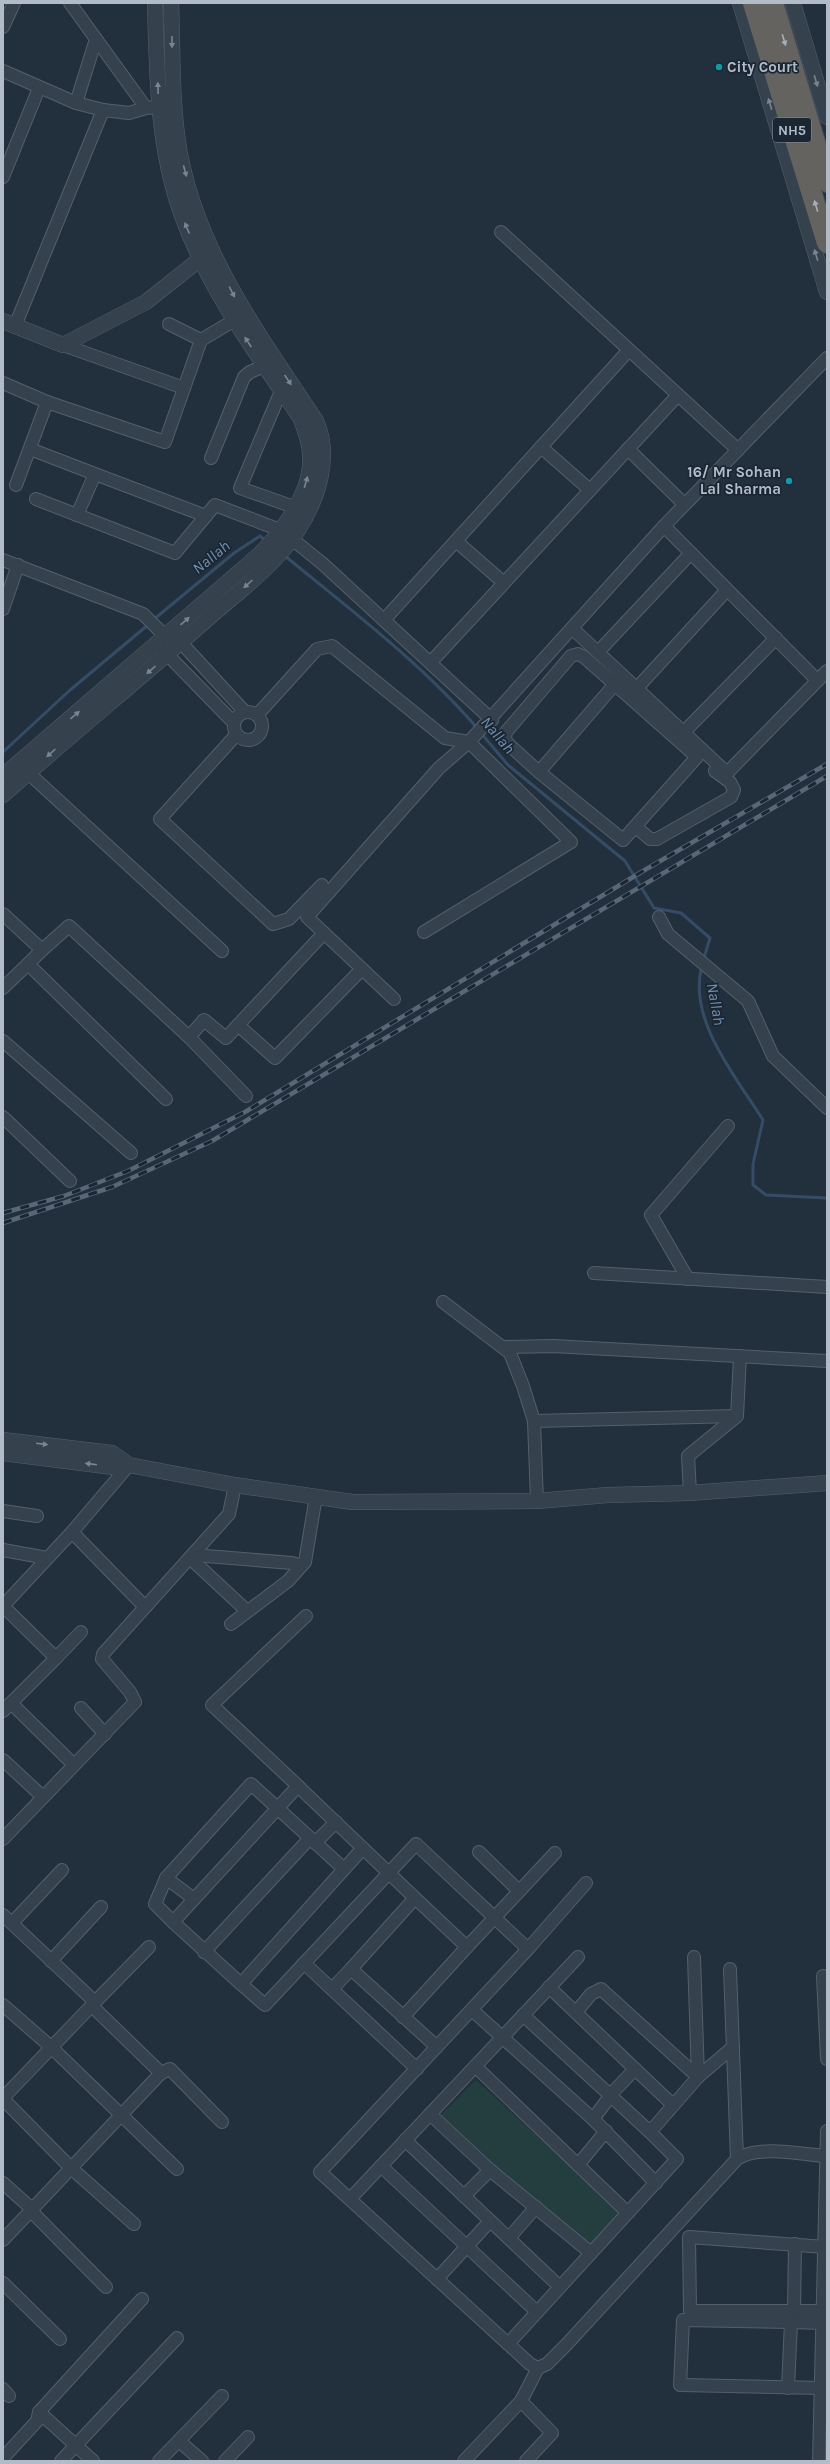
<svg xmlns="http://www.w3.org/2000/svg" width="830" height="2464" viewBox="0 0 830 2464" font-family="Karla,sans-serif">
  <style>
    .green { fill: #243e3f }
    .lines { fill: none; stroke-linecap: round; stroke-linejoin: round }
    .stream { stroke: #344c66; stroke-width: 3 }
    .minor-casing { stroke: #545f6c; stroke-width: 14 }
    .tertiary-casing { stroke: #545f6c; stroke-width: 16 }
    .trunk-casing { stroke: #414c59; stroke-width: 22 }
    .minor { stroke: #36414e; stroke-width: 12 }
    .tertiary { stroke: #36414e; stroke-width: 15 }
    .trunk { stroke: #646360; stroke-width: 20 }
    .rail-casing { stroke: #586675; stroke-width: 4.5 }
    .rail { stroke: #1b2633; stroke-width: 3; stroke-dasharray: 9; stroke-linecap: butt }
    .oneway { fill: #a6afb9 }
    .oneway2 { fill: #7a8592 }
    .culture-dot { fill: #0f9aa8; stroke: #1b2633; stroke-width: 1.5 }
    .labels { text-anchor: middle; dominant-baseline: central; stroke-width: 3.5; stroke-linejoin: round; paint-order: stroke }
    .shield { fill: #1b2633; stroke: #858f9c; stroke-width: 1 }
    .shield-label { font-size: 14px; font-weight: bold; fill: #b2bcc9 }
    .poi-label { font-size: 15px; font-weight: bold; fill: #b2bcc9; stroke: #1b2633; text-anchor: start }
    .water-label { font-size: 16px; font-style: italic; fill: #708fae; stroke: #1b2633 }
  </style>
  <rect width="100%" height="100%" fill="#22303e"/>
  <path class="green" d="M476,2080l146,133 -32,35 -152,-130z"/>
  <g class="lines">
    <g class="stream">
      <path d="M285,556c66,54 136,107 192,172"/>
      <path d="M153,620l81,-67 26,-17 6,5"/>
      <path d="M480,732l28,33 117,96 29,47 27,5 29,25 -7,23"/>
      <path d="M3,752l66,-61 80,-67"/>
      <path d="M702,966c-15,53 34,111 61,154l-10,44v21l13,10 61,3"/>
    </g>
    <g class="minor-casing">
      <g id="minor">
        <path d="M70,3l76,105"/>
        <path d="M3,27l11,-24"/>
        <path d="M3,71l73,32 27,7 26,3 17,-5 21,-2"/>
        <path d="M76,103l20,-64"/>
        <path d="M3,177l36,-89"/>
        <path d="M501,232l237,218"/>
        <path d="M169,324l32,16"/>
        <path d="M15,326l88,-216"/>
        <path d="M63,345l121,43"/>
        <path d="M3,383l44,19"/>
        <path d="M281,391l-41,97 54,19"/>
        <path d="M541,447l49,43"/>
        <path d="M30,449l65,25"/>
        <path d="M628,449l56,55"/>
        <path d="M211,458l33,-81 6,-5 14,-6"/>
        <path d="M16,485l31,-83 118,40 36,-102 32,-19"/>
        <path d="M36,499l139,54 40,-48 65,25 12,9 31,25 169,156"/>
        <path d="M77,515l18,-41 111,42"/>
        <path d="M664,526l153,154"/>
        <path d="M456,541l48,42"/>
        <path d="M3,560l140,54 23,23"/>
        <path d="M3,609l15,-44"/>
        <path d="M384,620l245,-270"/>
        <path d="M573,629l154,144 100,-102"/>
        <path d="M175,636l70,76"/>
        <path d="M161,648l73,75"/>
        <path d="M599,651l92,-98"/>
        <path d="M578,654l6,3 113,100 -74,83 -84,-68 -32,-29 -2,-5 1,-6 65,-76z"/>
        <path d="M431,662l247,-267"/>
        <path d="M637,688l90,-98"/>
        <circle cx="248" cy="726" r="14"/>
        <path d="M257,715l60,-66 15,-3 113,92 24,4 195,-216 163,-168"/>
        <path d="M684,732l92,-94"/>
        <path d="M236,735l-76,84 113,105 16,-5 33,-34"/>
        <path d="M22,767l200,184"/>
        <path d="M539,772l76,-88"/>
        <path d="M636,827l14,12h7l74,-42 3,-7 -4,-8 -15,-11"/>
        <path d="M3,914l39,36 -14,14 138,135"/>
        <path d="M659,917l9,17 80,67 25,55 54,52"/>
        <path d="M324,933l-17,-16 132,-149 30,-26 102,100 -147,90"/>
        <path d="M42,950l27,-24 120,111 57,59"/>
        <path d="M3,988l25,-24"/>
        <path d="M238,1025l37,33 87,-89"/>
        <path d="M189,1037l15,-17 22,18 98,-105 70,66"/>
        <path d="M3,1041l128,112"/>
        <path d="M3,1117l67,64"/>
        <path d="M594,1273l233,14"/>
        <path d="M688,1279l-37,-64 77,-89"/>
        <path d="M443,1302l67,51 13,33 11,35 3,80"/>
        <path d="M503,1347l50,-1 274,15"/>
        <path d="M534,1421l203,-5"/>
        <path d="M690,1493l-2,-37 49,-40 3,-60"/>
        <path d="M3,1511l34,5"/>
        <path d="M72,1532l73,75"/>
        <path d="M3,1550l44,8"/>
        <path d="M194,1555l98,8 9,3"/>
        <path d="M190,1558l57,53"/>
        <path d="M3,1606l69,-74 57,-67"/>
        <path d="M231,1624l57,-43 17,-19 11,-66"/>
        <path d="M56,1658l25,-26"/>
        <path d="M11,1703l63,62"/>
        <path d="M81,1708l24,26"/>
        <path d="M3,1711l53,-53 -53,-52"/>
        <path d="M3,1760l40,37"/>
        <path d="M298,1786l-86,-81 94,-89"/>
        <path d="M3,1839l132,-137 -5,-10 -28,-33 1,-5 126,-140 6,-29"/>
        <path d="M315,1843l21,-21"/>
        <path d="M363,1848l-122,136 -68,-62 125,-136 4,4 113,108 -64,71 86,78"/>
        <path d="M479,1852l40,39"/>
        <path d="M166,1878l-11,26 18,18"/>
        <path d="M586,1883l-58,66 -208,223 210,192 8,4 9,-4 20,-20 170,-185c21,-14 63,-5 88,-3"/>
        <path d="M194,1899l-28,-21 85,-94 93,85"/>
        <path d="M3,1915l92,87 -92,96"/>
        <path d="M12,1923l50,-53"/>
        <path d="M467,1947l88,-94"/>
        <path d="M204,1952l106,-114"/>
        <path d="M694,1957l4,120"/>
        <path d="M51,1961l50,-54"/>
        <path d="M304,1963l113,106"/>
        <path d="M730,1969l7,190"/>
        <path d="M823,1976l4,83"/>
        <path d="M241,1984l24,21 151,-161 112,105"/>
        <path d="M549,1987l86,82 -21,22 -21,28"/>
        <path d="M332,1989l19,-20"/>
        <path d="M95,2002l54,-55"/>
        <path d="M3,2005l48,42 126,122"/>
        <path d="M472,2010l121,109 63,64"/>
        <path d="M577,2011l14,-17 10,-5 97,88"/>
        <path d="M523,2015l127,117"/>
        <path d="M403,2017l64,-70 -52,-49"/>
        <path d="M475,2066l153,147"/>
        <path d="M635,2069l38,36"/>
        <path d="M161,2073l9,-4 52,53"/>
        <path d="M3,2099l68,69 63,56"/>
        <path d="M430,2114l60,56 101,83"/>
        <path d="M405,2140l155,147"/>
        <path d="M578,2165l28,-34"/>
        <path d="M381,2166l156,146"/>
        <path d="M3,2183l29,26 2,5 72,73"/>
        <path d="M464,2196l26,-26"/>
        <path d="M350,2199l228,-242"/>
        <path d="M509,2238l27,-31"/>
        <path d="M3,2240l158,-167 -69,-67"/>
        <path d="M437,2279l53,-58"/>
        <path d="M3,2283l57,56"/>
        <path d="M823,2311h-133l-1,-74 136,10"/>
        <path d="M794,2312l1,-68"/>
        <path d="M791,2322l32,1"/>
        <path d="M508,2344l169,-185 -27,-27 48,-55 35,-30"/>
        <path d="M788,2388l3,-66 -108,-2 -3,65 142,3"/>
        <path d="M3,2389l6,7"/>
        <path d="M521,2401l31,32 -26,28"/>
        <path d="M39,2412l54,49"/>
        <path d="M179,2441l23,20"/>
        <path d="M3,2458l34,-37 2,-9 103,-113"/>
        <path d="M61,2461l116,-123"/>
        <path d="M159,2461l63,-65"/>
        <path d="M225,2461l23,-24"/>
        <path d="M464,2461l57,-60 17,-33"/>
        <path d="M819,2461l8,-330"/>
      </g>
    </g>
    <g class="tertiary-casing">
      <g id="tertiary">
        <path d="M740,3l87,289"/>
        <path d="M793,3l34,114"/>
        <path d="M3,321l60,24 83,-43 63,-50"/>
        <path d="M3,776l257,-222c24,-24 53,-64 50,-99 0,-13 -5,-24 -9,-36 -45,-66 -93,-130 -120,-206 -24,-68 -24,-140 -26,-210"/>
        <path d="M3,795c69,-61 140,-119 209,-180 27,-23 68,-55 86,-85 20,-31 34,-74 18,-109 -55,-84 -117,-166 -136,-267 -9,-50 -7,-101 -9,-151"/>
        <path d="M3,1440l109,13 17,12"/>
        <path d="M3,1453l110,14 16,-2 106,20 117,17 185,-1 71,-6 82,-2 137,-10"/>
      </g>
    </g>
    <g class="trunk-casing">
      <g id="trunk">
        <path d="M753,3l74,240"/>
        <path d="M773,3l54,179"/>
      </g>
    </g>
    <use href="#minor" class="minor"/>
    <use href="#tertiary" class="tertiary"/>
    <use href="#trunk" class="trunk"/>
    <g class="rail-casing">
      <g id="rail">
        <path d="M3,1213l61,-17 64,-25 117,-59 398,-241 184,-107"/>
        <path d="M3,1223l109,-36 100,-46 615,-365"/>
      </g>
    </g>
    <use href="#rail" class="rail"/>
  </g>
  <defs><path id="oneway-solid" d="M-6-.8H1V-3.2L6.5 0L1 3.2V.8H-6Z"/></defs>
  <g class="oneway">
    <use href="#oneway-solid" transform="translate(784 40) rotate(73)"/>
    <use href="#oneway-solid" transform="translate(816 206) rotate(-107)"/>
  </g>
  <g class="oneway2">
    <use href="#oneway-solid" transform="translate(172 42) rotate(90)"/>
    <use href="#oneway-solid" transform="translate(816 81) rotate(73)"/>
    <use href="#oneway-solid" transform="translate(158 88) rotate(-92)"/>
    <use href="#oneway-solid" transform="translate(770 104) rotate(-107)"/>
    <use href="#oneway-solid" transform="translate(185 171) rotate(75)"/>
    <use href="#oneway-solid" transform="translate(187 228) rotate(-113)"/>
    <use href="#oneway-solid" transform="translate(816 255) rotate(-107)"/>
    <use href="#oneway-solid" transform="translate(232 292) rotate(62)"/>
    <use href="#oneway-solid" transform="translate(248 342) rotate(-123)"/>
    <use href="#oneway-solid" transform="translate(288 380) rotate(56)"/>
    <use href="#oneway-solid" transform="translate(306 482) rotate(-74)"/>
    <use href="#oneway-solid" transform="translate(248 584) rotate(138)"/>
    <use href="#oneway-solid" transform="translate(185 621) rotate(-41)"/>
    <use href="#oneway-solid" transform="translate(151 670) rotate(138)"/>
    <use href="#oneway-solid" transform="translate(75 715) rotate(-40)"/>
    <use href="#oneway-solid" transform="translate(51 753) rotate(138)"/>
    <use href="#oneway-solid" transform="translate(42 1444) rotate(7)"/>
    <use href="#oneway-solid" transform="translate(91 1464) rotate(-173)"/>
  </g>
  <g class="culture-dot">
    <circle cx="719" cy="67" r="4"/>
    <circle cx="789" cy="481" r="4"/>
  </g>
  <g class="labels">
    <rect class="shield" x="773" y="118" width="38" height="24" rx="3"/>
    <g class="shield-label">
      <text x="792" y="130">NH5</text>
    </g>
    <g class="poi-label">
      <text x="727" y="67">City Court</text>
      <text x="781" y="472" text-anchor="end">16/ Mr Sohan<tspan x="781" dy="17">Lal Sharma</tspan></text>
    </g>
    <g class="water-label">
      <text transform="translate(211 557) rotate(-39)">Nallah</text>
      <text transform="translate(498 735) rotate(50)">Nallah</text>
      <text transform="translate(716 1004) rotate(80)">Nallah</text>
    </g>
  </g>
  <rect width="830" height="2464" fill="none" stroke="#b2bcc9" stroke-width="8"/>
</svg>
